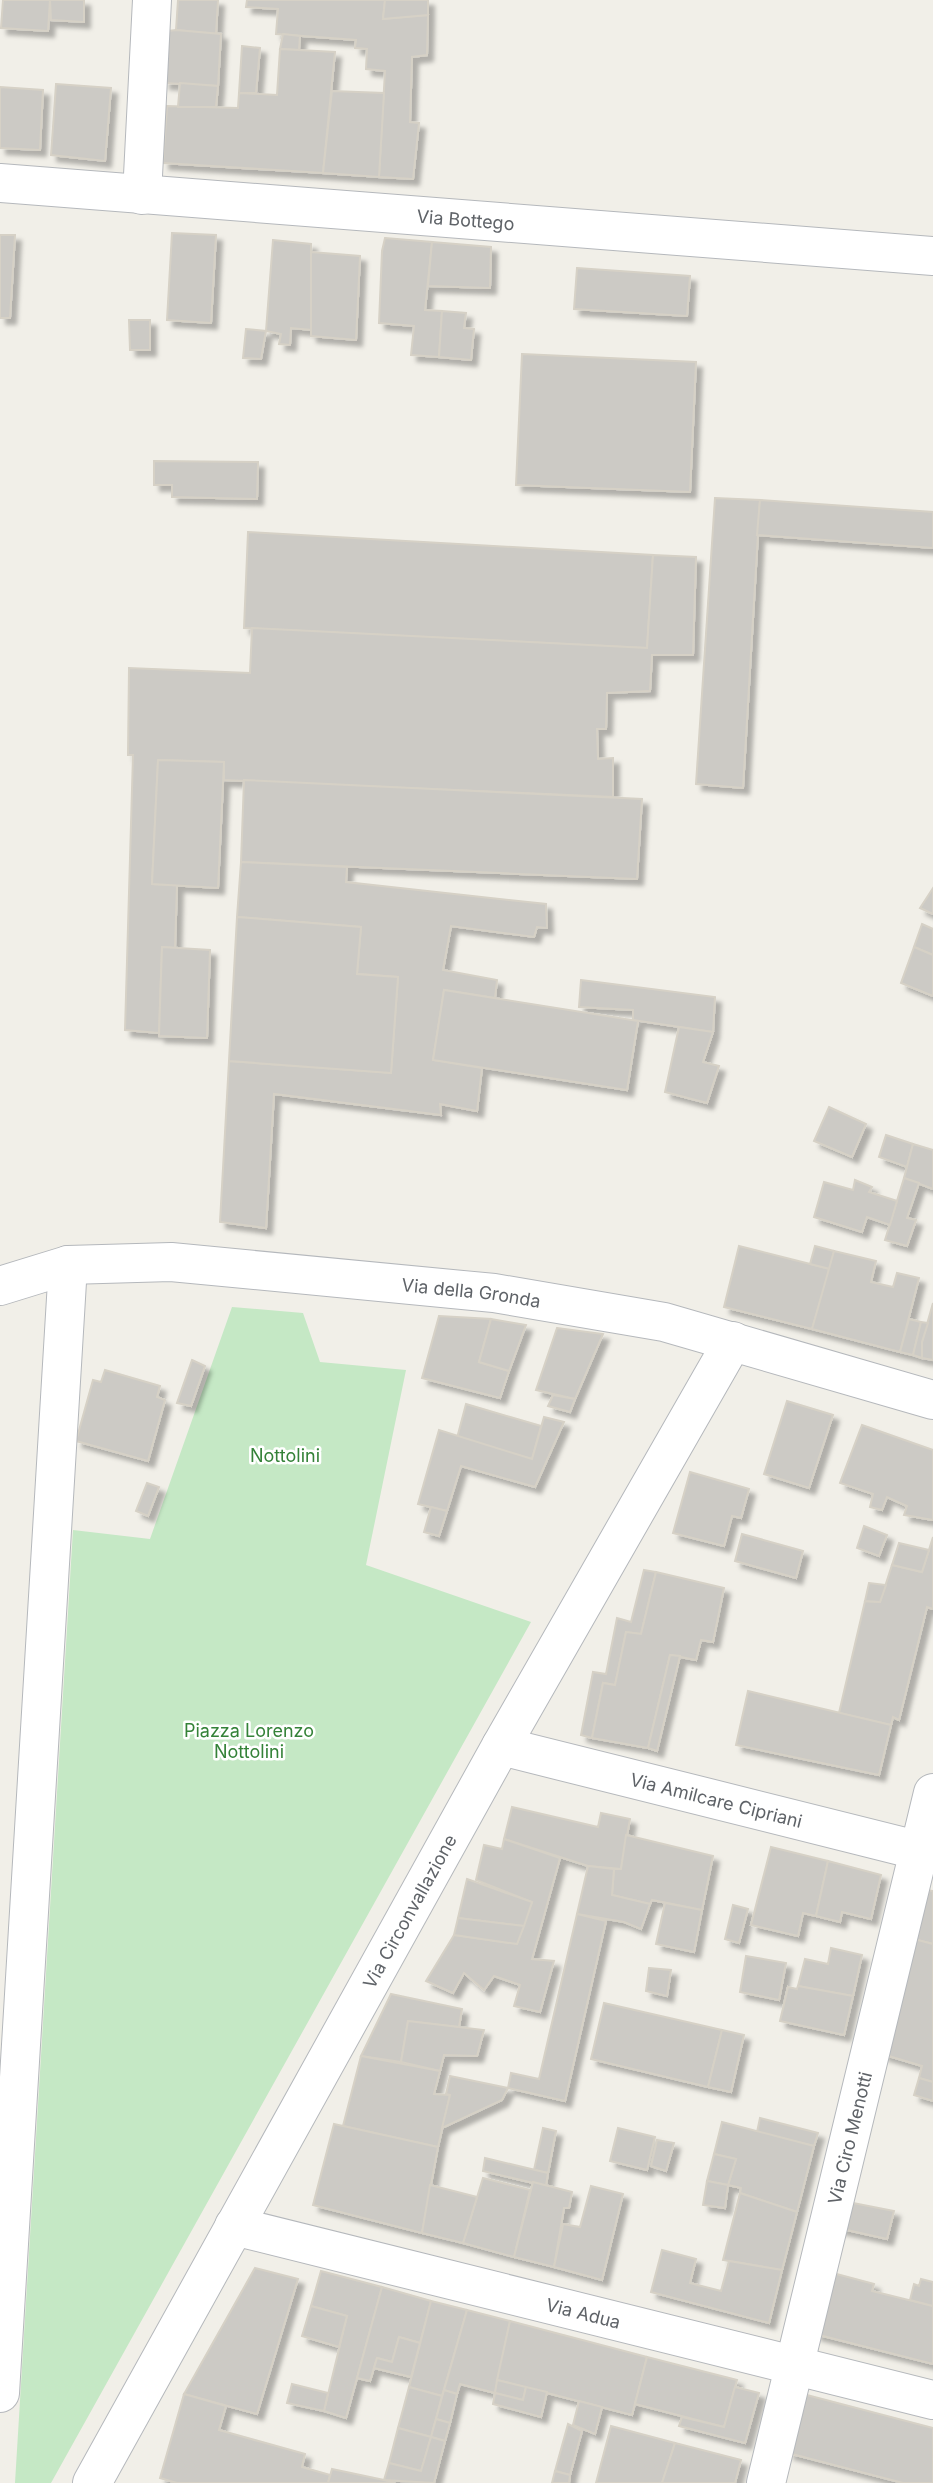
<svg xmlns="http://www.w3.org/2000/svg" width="933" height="2483" viewBox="0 0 933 2483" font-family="Inter,sans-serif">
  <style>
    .green { fill: #c5e8c5 }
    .building { fill: #cccac5; stroke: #d6d1c6; stroke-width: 2; filter: url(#shadow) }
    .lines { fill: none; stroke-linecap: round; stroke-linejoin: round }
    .minor-casing { stroke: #b5b8bc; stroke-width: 40 }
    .minor { stroke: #fff; stroke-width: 38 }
    .labels { text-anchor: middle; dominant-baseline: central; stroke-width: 5; stroke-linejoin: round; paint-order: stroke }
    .street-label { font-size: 18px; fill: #5f6368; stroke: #fff }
    .park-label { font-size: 18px; fill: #348238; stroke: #fff }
  </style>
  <defs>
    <filter id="shadow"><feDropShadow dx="6" dy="6" stdDeviation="2" flood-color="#0004"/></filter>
  </defs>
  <rect width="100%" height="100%" fill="#f1efe8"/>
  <path class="green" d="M232,1307l71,6 17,49 86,8 -40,195 165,57 -480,861h-36l58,-953 77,9z"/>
  <g class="building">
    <path d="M3,0h47l-2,31 -47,-3z"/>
    <path d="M50,0h34v22l-33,-2z"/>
    <path d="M178,0h40l-2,34 -40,-4z"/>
    <path d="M247,0h138l-2,19 45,-4 -1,40 -15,2 -2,65 9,1 -6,56 -34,-2 6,-106 -19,-2 1,-20 -12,-1 1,-8 -80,-6 2,-25 -32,-2z"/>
    <path d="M385,0h43v15l-45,4z"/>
    <path d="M176,30l45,4 -3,52 -54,-3 4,-52z"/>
    <path d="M283,34l17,2 -1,14 -19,-1z"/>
    <path d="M242,46l18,2 -4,45h-17z"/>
    <path d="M280,49l55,3 -12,121 -160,-10 4,-57 71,2 1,-15 38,2z"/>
    <path d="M180,83l38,3 -2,21h-38z"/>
    <path d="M56,84l55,4 -6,73 -54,-6z"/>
    <path d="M0,87l43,3 -3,60 -40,-2z"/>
    <path d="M332,91l52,2 -5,84 -56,-4z"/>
    <path d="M172,233l44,2 -5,88 -44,-3z"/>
    <path d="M0,235h15l-5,83h-10z"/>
    <path d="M385,238l47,4 -7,68 17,1 -3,46 -28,-2 3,-29 -35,-3 3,-72z"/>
    <path d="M273,240l38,4 1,86 -21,-2 -1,17 -11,-1 2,-10 -15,-3z"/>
    <path d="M432,242l59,5 -1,41 -62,-2z"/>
    <path d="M311,252l49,4 -4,84 -45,-4z"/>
    <path d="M577,268l113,8 -3,40 -113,-7z"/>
    <path d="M442,311l24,2 -2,15 10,1 -3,31 -32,-3z"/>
    <path d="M129,320h21v30h-20z"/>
    <path d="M246,329l20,2 -5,28 -18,-1z"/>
    <path d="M522,354l174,8 -6,130 -174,-7z"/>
    <path d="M154,461l104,1 -1,37 -85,-2v-12h-18z"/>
    <path d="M715,498l45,2 -17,288 -47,-4z"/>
    <path d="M760,500l173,12v36l-176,-13z"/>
    <path d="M248,532l405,23 -6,93 -403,-20z"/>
    <path d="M653,555l43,2 -3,98h-41l-2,36 -43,2 -1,36h-9l1,30 15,-1v39l-389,-17v-18l-66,-2 -6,124 25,1 -2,63 -13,-1 -3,86 -34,-3 8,-275h-5l1,-87 121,5 2,-45 395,20z"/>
    <path d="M158,760l66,2 -6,126 -66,-4z"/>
    <path d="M244,780l398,19 -5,80 -396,-17z"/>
    <path d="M241,862l106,5 -1,15 200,22 1,24 -10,-1 -3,10 -83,-11 -8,44 54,10 -2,18 -51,-8 -11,70 49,8 -5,43 -37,-7 1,11 -167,-21 -8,134 -46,-6 9,-161 162,12 7,-96 -41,-3 4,-47 -124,-10z"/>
    <path d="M933,888v26l-13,-6z"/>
    <path d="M237,917l124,10 -4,47 41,3 -7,96 -162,-12z"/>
    <path d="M922,924l11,5v26l-19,-8z"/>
    <path d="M162,947l48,3 -3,88 -48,-2z"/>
    <path d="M914,947l19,8v41l-32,-13z"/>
    <path d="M581,980l134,17 -2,35 -80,-12v-10l-54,-3z"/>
    <path d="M444,990l194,31 -11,69 -194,-30z"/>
    <path d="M679,1027l34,5 -10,30 16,4 -12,37 -42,-11z"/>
    <path d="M829,1107l37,17 -14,33 -38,-16z"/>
    <path d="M886,1135l27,9 -6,23 -28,-10z"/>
    <path d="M913,1144l20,6v39l-29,-11z"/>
    <path d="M904,1178l15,5 -12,35 9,2 -9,26 -22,-6z"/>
    <path d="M855,1180l17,7 -3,5 28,9 -7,24 -23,-8 -5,15 -48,-15 10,-35 29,8z"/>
    <path d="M739,1246l91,23 -18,60 -88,-22z"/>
    <path d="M815,1246l19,5 -4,18 -20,-5z"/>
    <path d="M834,1251l42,10 -5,21 22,5 4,-14 22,5 -19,74 -88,-23z"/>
    <path d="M933,1303v57l-11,-2v-16z"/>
    <path d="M439,1316l52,3 -12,43 30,9 -9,27 -78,-20z"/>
    <path d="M491,1319l35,6 -17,46 -30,-9z"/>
    <path d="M909,1319l12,3 -8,33 -13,-3z"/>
    <path d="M921,1322l7,1 -6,19v16l-9,-3z"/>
    <path d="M557,1328l46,6 -28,65 -39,-9z"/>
    <path d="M192,1360l13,6 -14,40 -14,-3z"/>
    <path d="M105,1370l55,16 -3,11 8,3 -17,61 -72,-20 17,-61 8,2z"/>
    <path d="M553,1395l22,4 -5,13 -22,-6z"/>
    <path d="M787,1401l46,14 -24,73 -45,-14z"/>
    <path d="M466,1404l75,22 -9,33 -75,-21z"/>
    <path d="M544,1417l20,5 -29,65 -74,-21 -14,45 -29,-7 21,-74 93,29z"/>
    <path d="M862,1425l71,25v70l-29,-5 3,-9 -20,-9 -5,13 -12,-3 3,-13 -33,-11z"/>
    <path d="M690,1472l59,17 -8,29 -9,-2 -8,30 -51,-13z"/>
    <path d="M147,1483l12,4 -11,29 -12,-5z"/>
    <path d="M431,1507l16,4 -8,25 -15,-4z"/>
    <path d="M864,1526l23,9 -8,21 -22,-8z"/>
    <path d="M742,1534l61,17 -7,27 -61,-17z"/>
    <path d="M933,1537v72l-6,-2 -28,113 -6,-3 -2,8 -52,-12 26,-112 15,1 12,-37 30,7z"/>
    <path d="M899,1543l30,7 -7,22 -30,-7z"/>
    <path d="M644,1570l12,2 -15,62 -15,-2 -11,53 -12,-2 -11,55 -11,-3 12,-63 13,2 11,-56 14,4z"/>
    <path d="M656,1572l68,16 -11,54 -12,-2 -5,20 -26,-5 -22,93 -56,-10 11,-55 12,2 11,-53 15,2z"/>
    <path d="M869,1583l17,2 -6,17 -15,-1z"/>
    <path d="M670,1655l10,1 -23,95 -9,-3z"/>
    <path d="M748,1691l143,34 -12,50 -143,-30z"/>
    <path d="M512,1807l86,20 3,-14 29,6 -9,50 -33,-3 -84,-27z"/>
    <path d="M626,1835l87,21 -11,54 -50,-10 -2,4 -38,-9 2,-26h7z"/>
    <path d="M504,1839l56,19 -28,101 22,2 -14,51 -26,-6 6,-21 -26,-9 -10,14 -20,-17 -11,20 -27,-12 28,-46 63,9 15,-42 -56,-22 8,-35 18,4z"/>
    <path d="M771,1847l57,14 -12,55 -13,-3 -5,23 -47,-11z"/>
    <path d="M828,1861l53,14 -10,44 -29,-7 -2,10 -24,-6z"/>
    <path d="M588,1866l26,3 -2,26 38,9 -9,25 -17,-7 -47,-8z"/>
    <path d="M467,1879l65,23 -8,24 -66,-8z"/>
    <path d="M927,1890l6,1v53l-19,-5z"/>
    <path d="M665,1903l37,7 -8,42 -38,-8z"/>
    <path d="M733,1905l15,4 -9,34 -14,-4z"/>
    <path d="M577,1914l29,7 -41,180 -57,-13 3,-15 28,6z"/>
    <path d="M458,1918l66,8 -7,18 -63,-9z"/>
    <path d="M914,1939l19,5v138l-14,-4 3,-12 -40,-12z"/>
    <path d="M831,1948l31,7 -9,41 -55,-10 7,-27 23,5z"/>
    <path d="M746,1956l40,7 -7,37 -39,-8z"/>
    <path d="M649,1968l22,2 -4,26 -21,-5z"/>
    <path d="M798,1986l55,10 -9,39 -64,-14 8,-34 9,2z"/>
    <path d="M391,1994l71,15 -3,18 -51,-6 -7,41 -40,-6z"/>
    <path d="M604,2003l118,27 -14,57 -117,-28z"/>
    <path d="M408,2021l76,9 -7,26 -33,-1 -4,16 -39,-9z"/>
    <path d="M722,2030l22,5 -13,57 -23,-5z"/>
    <path d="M361,2056l79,15 -6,23 16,1 -12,52 -95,-21z"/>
    <path d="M450,2076l58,12 -6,12 -60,28 8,-33 -4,-1z"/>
    <path d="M919,2078l14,4v19l-19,-6z"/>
    <path d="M760,2118l58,15 -4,13 -57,-14z"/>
    <path d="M722,2122l92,24 -17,66 -57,-19 1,-5 -13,-3 8,-26 -22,-5z"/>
    <path d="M334,2124l104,23 -16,86 -109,-28z"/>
    <path d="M543,2128l13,3 -8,42 -14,-3z"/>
    <path d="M618,2128l37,9 -8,33 -37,-9z"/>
    <path d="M657,2140l17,3 -8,28 -15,-5z"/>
    <path d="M714,2154l22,5 -8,26 -21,-4z"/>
    <path d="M485,2158l63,15 -2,13 -63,-15z"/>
    <path d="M483,2178l47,12 -16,67 -51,-14z"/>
    <path d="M707,2181l21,4 -3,23 -22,-3z"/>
    <path d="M533,2182l39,10 -3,16h-5l-10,59 -40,-10z"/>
    <path d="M430,2185l47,12 -14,46 -41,-10z"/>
    <path d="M591,2186l32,8 -21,86 -48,-13 9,-43 17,3z"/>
    <path d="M740,2193l57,19 -15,58 -59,-10z"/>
    <path d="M848,2202l46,9 -7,28 -49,-11z"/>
    <path d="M662,2250l34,9 -6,24 31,8 8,-30 53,9 -13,53 -118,-31z"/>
    <path d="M255,2268l43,11 -41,135 -73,-20z"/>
    <path d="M321,2271l61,16 -36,131 -22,-7 23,-95 -36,-10z"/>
    <path d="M829,2272l45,12 -2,7 61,15v58l-118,-30z"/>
    <path d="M921,2279l12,3v24l-23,-6 4,-16 5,2z"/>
    <path d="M382,2287l49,14 -11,42 -21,-6 -7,25 -15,-4 -7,23 -13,-3z"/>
    <path d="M431,2301l36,9 -25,86 -33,-9z"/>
    <path d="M311,2306l36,10 -8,31 -37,-11z"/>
    <path d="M467,2310l43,11 -15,72 -35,-9 -3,10 -13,-4z"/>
    <path d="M510,2321l137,36 -15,58 -135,-35z"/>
    <path d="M399,2337l21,6 -9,34 -37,-9 3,-10 15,4z"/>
    <path d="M647,2357l90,23 -13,47 -89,-23z"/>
    <path d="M497,2380l29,7 -3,13 -28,-7z"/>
    <path d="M292,2384l36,9 -4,18 -37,-8z"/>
    <path d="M409,2387l33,9 -11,41 -33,-9z"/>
    <path d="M526,2387l21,5 -6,25 -48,-13 2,-11 28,7z"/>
    <path d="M735,2387l24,6 -14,50 -66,-17 3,-9 42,10z"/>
    <path d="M444,2390l13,4 -7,29 -14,-4z"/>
    <path d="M184,2394l42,12 -7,24 86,24 -3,13 28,8 -2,8h-151l-17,-5z"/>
    <path d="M803,2394l130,34v55h-30l-115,-30z"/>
    <path d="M579,2401l23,6 -7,27 -22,-9z"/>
    <path d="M436,2419l14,4 -5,18 -14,-4z"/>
    <path d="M568,2424l14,7 -12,44 -15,-4z"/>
    <path d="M611,2426l64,17 -13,40h-66z"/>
    <path d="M398,2428l33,9 -10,34 -32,-8z"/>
    <path d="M431,2437l14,4 -11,42 -50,-3 5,-17 32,8z"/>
    <path d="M675,2443l66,17 -6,23h-73z"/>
    <path d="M332,2469l52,11 11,3h-67z"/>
    <path d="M555,2471l15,4 -1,8h-17z"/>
  </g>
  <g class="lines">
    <g class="minor-casing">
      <g id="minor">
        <path id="s1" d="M0,183l933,73"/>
        <path d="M142,195l10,-195"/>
        <path id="s2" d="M0,1286l68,-21 103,-3 323,31 170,29 269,78"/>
        <path id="s3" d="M501,1746l432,108"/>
        <path id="s4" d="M234,2226l699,174"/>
        <path d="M0,2393l68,-1128"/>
        <path id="s5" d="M92,2483l409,-737 232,-405"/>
        <path id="s6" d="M766,2483l167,-690"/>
      </g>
    </g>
    <use href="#minor" class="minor"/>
  </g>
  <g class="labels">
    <g class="street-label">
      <text stroke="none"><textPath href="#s1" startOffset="467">Via Bottego</textPath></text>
      <text stroke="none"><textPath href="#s2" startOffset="476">Via della Gronda</textPath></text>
      <text stroke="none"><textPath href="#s3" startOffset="222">Via Amilcare Cipriani</textPath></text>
      <text stroke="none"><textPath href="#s5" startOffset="654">Via Circonvallazione</textPath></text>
      <text stroke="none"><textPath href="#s6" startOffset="355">Via Ciro Menotti</textPath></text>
      <text stroke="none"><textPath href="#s4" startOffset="360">Via Adua</textPath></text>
    </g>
    <g class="park-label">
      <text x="285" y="1455">Nottolini</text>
      <text x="249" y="1730">Piazza Lorenzo<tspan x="249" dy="21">Nottolini</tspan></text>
    </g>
  </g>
</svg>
